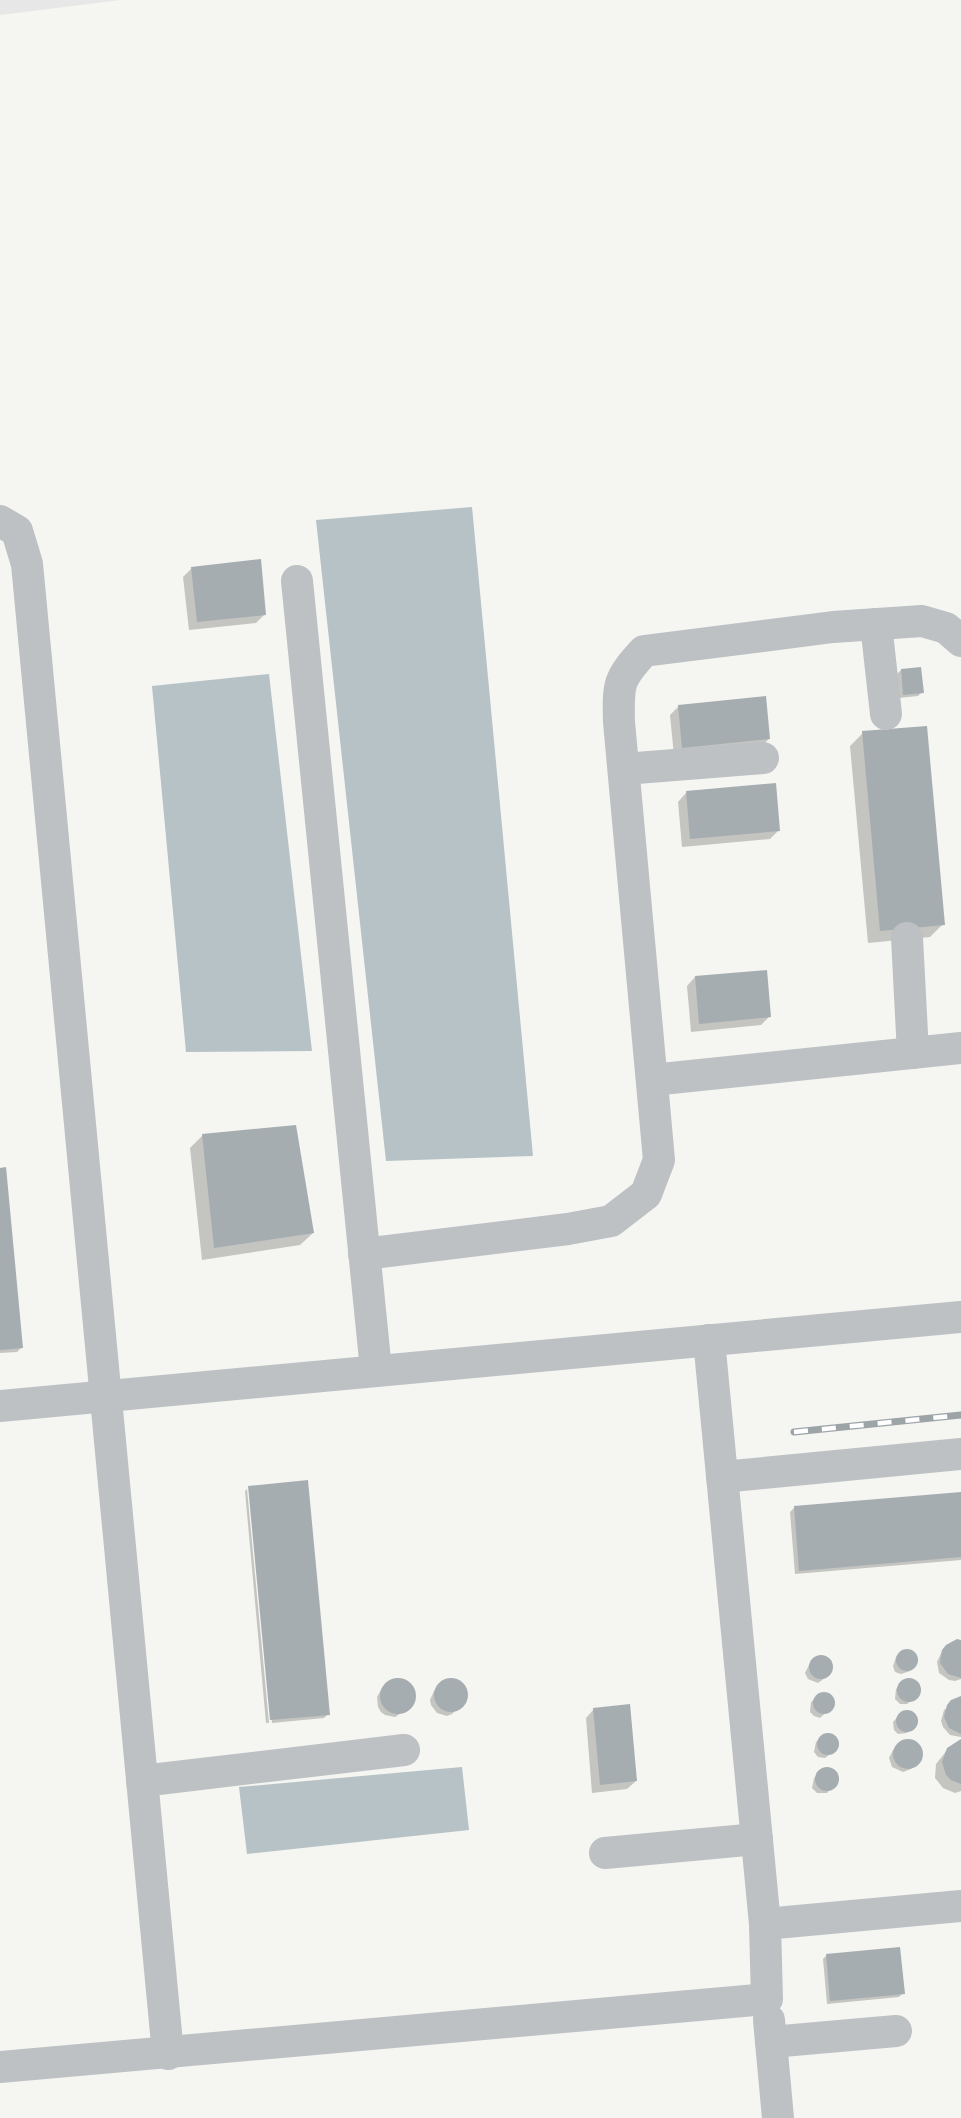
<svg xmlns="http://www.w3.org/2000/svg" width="961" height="2118" viewBox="0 0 961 2118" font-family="'Source Sans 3',sans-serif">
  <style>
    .built { fill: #e6e7e6 }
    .water { fill: #b6c2c5 }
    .shadow { fill: #0003 }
    .building { fill: #a5adb1 }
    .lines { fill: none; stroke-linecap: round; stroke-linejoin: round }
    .minor { stroke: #bdc1c4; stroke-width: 32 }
    .rail-casing { stroke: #9da4a8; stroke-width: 7 }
    .rail { stroke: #fff; stroke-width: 4.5; stroke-dasharray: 14; stroke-linecap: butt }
  </style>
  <rect width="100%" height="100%" fill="#f5f5f2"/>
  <path class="built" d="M0,0h120l-120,15z"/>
  <g class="water">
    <path d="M472,507l61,649 -147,5 -70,-641z"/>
    <path d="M269,674l43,377 -126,1 -34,-366z"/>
    <path d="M462,1767l7,63 -222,24 -8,-67z"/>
  </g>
  <g class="shadow">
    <path d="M192,568l73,46 -9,9 -67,7 -6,-53z"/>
    <path d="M901,670l21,22 -4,4 -19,2 -2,-24z"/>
    <path d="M679,706l90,33 -9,8 -86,9 -4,-41z"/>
    <path d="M863,733l80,191 -13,13 -62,6 -18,-197z"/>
    <path d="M686,793l93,37 -9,9 -88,8 -4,-45z"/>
    <path d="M695,977l74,40 -8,8 -70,7 -4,-46z"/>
    <path d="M203,1135l110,98 -13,12 -98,15 -12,-112z"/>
    <path d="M0,1169l21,179 -4,4 -17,1z"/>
    <path d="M307,1482l21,232 -4,4 -52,5 -22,-234h-3z"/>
    <path d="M247,1489l22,234h-3l-21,-232z"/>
    <path d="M961,1493v67l-166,14 -5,-62 4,-4z"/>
    <path d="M961,1641v38l-6,2 -6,-1 -10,-7 -2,-11 5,-11z"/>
    <path d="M910,1650l6,4 1,6 -2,6 -5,5 -9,3 -6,-2 -2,-6 3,-9 4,-4z"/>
    <path d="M821,1656l7,3 4,5 -3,11 -11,8 -10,-4 -3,-6 5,-10 4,-5z"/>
    <path d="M392,1680h11l9,7 2,11 -5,10 -14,9 -10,-2 -4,-3 -3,-5 -1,-10 5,-9z"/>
    <path d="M447,1680l10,1 7,7 2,4 -2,10 -12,12 -5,2 -10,-3 -6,-8 -1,-5 4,-9z"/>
    <path d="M905,1680l9,1 4,5 -1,10 -10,8h-7l-5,-5 1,-10z"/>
    <path d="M821,1693h6l5,4v10l-12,11 -6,-2 -4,-4 1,-10z"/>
    <path d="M961,1698v39l-11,-2 -7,-8 -2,-6 3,-11z"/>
    <path d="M594,1709l42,72 -9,8 -35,4 -6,-75z"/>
    <path d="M902,1712l9,1 4,5v6l-8,9 -9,1 -4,-4 -1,-8z"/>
    <path d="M829,1733l5,3 4,9 -3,5 -10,8 -7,-1 -4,-5 2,-10z"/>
    <path d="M905,1741l12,3 4,9 -2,8 -8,8 -8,3 -11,-5 -3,-9 4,-8z"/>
    <path d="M961,1741v50l-6,2 -12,-5 -8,-10 1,-14 12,-15z"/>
    <path d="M824,1770l10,1 3,6 -1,6 -9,10h-10l-5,-5 2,-10z"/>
    <path d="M827,1955l76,38 -4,4 -72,7 -4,-45z"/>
  </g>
  <g class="building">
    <path d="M261,559l5,56 -69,7 -6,-55z"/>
    <path d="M921,667l3,26 -21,2 -2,-26z"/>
    <path d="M766,696l4,43 -88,9 -4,-43z"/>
    <path d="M927,726l18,199 -65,6 -18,-200z"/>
    <path d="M776,783l4,48 -90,8 -4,-48z"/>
    <path d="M767,970l4,47 -72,7 -4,-48z"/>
    <path d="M296,1125l18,108 -100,15 -12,-114z"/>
    <path d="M6,1167l17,181 -23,2v-182z"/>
    <path d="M308,1480l22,235 -60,5 -22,-234z"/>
    <path d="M961,1492v65l-162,14 -5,-65z"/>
    <path d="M957,1639l4,1v38l-13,-4 -8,-11 2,-13 4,-5z"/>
    <circle cx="907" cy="1660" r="11"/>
    <circle cx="821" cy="1667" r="12"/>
    <circle cx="451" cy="1695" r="17"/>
    <circle cx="398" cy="1696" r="18"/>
    <circle cx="909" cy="1690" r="12"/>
    <circle cx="824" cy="1703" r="11"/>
    <path d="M961,1696v38l-12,-6 -5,-11 3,-12 4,-5z"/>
    <path d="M630,1704l7,77 -37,4 -7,-77z"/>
    <circle cx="907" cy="1721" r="11"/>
    <circle cx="828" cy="1744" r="11"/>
    <path d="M961,1739v45l-10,-4 -5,-5 -4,-13 5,-14z"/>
    <circle cx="908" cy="1754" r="15"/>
    <circle cx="827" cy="1779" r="12"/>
    <path d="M900,1947l5,47 -75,7 -4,-47z"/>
  </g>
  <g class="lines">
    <g class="minor">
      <path d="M0,521l17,10 10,33 141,1490"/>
      <path d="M297,581l79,789"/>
      <path d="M876,624l10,90"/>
      <path d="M624,769l139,-11"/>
      <path d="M907,938l6,115"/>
      <path d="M652,1080l309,-32"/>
      <path d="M364,1254l204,-25 43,-8 35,-27 13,-34 -40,-438c-1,-38 -1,-43 25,-71l189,-24 89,-6 24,7 15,13"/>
      <path d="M709,1340l56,584"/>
      <path d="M0,1406l961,-89"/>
      <path d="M722,1477l239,-23"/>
      <path d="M142,1781l262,-31"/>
      <path d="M605,1853l152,-14"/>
      <path d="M769,2020l9,98"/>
      <path d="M771,2042l125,-11"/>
      <path d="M0,2067l767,-68 -2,-75 196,-18"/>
    </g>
    <g class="rail-casing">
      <path id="rail" d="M794,1432l167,-17"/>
    </g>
    <use href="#rail" class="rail"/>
  </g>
</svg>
